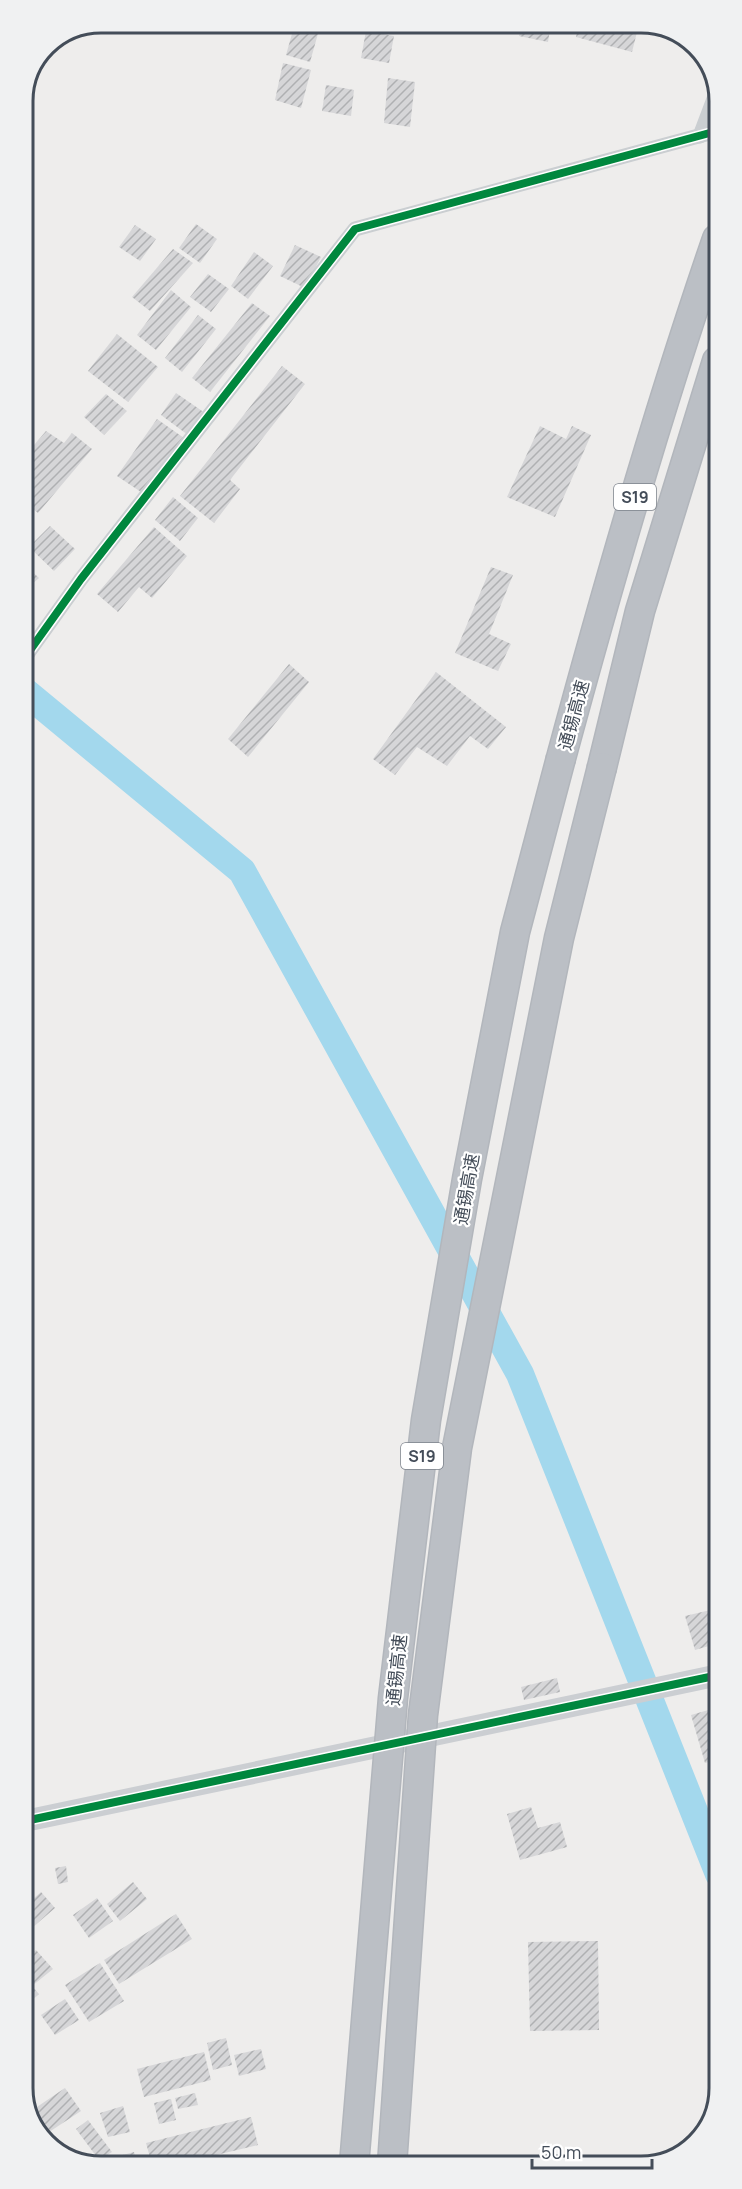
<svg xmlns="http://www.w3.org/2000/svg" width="742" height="2189" viewBox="0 0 742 2189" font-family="Manrope,'Noto Sans SC',sans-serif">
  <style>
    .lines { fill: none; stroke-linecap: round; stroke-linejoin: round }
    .river { stroke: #a3d8ed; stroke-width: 28 }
    .building { fill: url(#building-hatch) }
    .highway-casing { stroke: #b2b6bc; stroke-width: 31 }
    .street { stroke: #caced1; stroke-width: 15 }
    .secondary { stroke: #cbced2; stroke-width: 22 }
    .highway { stroke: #bbbfc5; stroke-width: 28 }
    .highway-bridge-casing { stroke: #b2b6bc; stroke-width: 31; stroke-linecap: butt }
    .highway-bridge { stroke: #bbbfc5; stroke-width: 28 }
    .cycleway-casing { stroke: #fff; stroke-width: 11 }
    .cycleway { stroke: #00873e; stroke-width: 8 }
    .labels { text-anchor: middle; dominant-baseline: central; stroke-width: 4.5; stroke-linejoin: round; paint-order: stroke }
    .shield { fill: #fff; stroke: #7c828b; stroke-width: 1.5 }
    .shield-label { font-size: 16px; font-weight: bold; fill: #444d59 }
    .street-label { font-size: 18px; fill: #444d59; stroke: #fff }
    .rim { fill: none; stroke: #444d59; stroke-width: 3 }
  </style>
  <defs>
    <pattern id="building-hatch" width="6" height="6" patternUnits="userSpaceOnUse" patternTransform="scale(1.5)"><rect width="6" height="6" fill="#d6d6d8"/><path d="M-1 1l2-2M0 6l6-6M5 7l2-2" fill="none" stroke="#afb0b2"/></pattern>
  </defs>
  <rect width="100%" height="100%" fill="#eeedec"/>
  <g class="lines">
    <path class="river" d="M23,690l219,181 278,503 199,500"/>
  </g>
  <g class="building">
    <path d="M295,23h26l-11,39 -24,-7z"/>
    <path d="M411,23h27l-2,8 -25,-6z"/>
    <path d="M522,23h29l-3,19 -29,-6z"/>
    <path d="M553,23h23l-2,9 -22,-6z"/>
    <path d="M579,23h40l19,5 -6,24 -56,-15z"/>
    <path d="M366,31l28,5 -5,27 -28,-5z"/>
    <path d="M283,63l28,7 -10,38 -26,-8z"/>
    <path d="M388,78l27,4 -5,45 -26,-4z"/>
    <path d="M326,85l28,5 -3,26 -29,-5z"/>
    <path d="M196,224l21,15 -17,24 -21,-15z"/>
    <path d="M135,225l21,14 -16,22 -21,-14z"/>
    <path d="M295,245l26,12 -16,31 -25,-12z"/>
    <path d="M173,249l20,14 -43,48 -18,-14z"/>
    <path d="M254,252l19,14 -25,33 -17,-13z"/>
    <path d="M208,274l21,15 -18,23 -21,-15z"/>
    <path d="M171,290l20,17 -35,43 -19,-15z"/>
    <path d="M252,303l18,13 -60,76 -18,-14z"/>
    <path d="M198,315l18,14 -34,43 -17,-14z"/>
    <path d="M117,334l41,33 -30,35 -40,-31z"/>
    <path d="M282,366l23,18 -75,96 10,9 -26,34 -34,-27z"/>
    <path d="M176,393l29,20 -17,22 -27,-20z"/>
    <path d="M106,394l21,17 -23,24 -20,-18z"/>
    <path d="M157,419l27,19 -43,54 -24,-16z"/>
    <path d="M540,426l26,13 6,-13 19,9 -36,82 -48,-20z"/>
    <path d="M46,431l18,12 8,-10 20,16 -54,64 -15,-12v-43z"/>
    <path d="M173,497l25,21 -18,23 -25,-21z"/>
    <path d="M50,526l25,23 -21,22 -25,-24z"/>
    <path d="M154,527l33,29 -35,42 -13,-11 -21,25 -21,-18z"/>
    <path d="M23,563l16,15 -16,14z"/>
    <path d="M491,567l22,8 -24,59 22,10 -13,27 -43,-18z"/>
    <path d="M289,664l20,18 -61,75 -20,-18z"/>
    <path d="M436,672l70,55 -18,22 -18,-13 -23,30 -30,-19 -22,28 -22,-16z"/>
    <path d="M719,1608v35l-24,7 -10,-34z"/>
    <path d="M557,1678l3,14 -36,8 -3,-13z"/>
    <path d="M719,1707v52l-14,4 -14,-48z"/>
    <path d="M719,1762v15h-1l-4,-13z"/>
    <path d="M531,1807l7,21 22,-6 7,25 -47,13 -13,-46z"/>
    <path d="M66,1866l2,16 -10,2 -3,-16z"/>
    <path d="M133,1882l14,17 -27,22 -13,-17z"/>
    <path d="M41,1892l14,16 -30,26v-28z"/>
    <path d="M97,1898l16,23 -24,17 -16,-23z"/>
    <path d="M176,1914l16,25 -73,45 -15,-24z"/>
    <path d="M598,1941l1,89 -69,1 -2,-89z"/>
    <path d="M36,1950l17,19 -21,17 7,8 -14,12v-47z"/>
    <path d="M100,1963l24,38 -35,21 -24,-37z"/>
    <path d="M65,1999l14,21 -24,15 -14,-20z"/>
    <path d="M226,2038l6,27 -19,5 -6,-27z"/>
    <path d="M261,2049l5,20 -27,7 -5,-21z"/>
    <path d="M204,2052l7,28 -67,17 -7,-28z"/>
    <path d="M25,2076l6,8 -6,4z"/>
    <path d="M65,2088l16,23 -38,25 -15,-23z"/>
    <path d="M195,2093l3,12 -20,4 -3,-11z"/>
    <path d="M171,2099l5,21 -17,4 -5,-21z"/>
    <path d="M123,2106l7,26 -22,5 -8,-24z"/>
    <path d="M251,2117l7,28 -88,21h-9l-2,-7 -8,2 -5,-18z"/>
    <path d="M88,2120l24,32 -13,8 -23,-31z"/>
    <path d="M134,2152l4,14h-20l-3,-9z"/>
  </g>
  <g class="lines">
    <g class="highway-casing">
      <g id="highway">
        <path d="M561,758c47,-174 97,-348 156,-519"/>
        <path d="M602,767l38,-156 77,-250"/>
      </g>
    </g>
    <g class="street">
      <path d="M700,136l17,-45"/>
      <path d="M23,660l58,-81 274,-350 362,-98"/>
    </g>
    <path class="secondary" d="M25,1821l694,-146"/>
    <use href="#highway" class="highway"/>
    <g class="highway-bridge-casing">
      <g id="highway-bridge">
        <path d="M354,2165l39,-467 33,-278 41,-241 48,-247 46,-174"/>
        <path d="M392,2165l31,-450 34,-267 102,-510 43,-171"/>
      </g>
    </g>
    <use href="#highway-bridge" class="highway-bridge"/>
    <g class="cycleway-casing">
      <g id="cycleway">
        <path d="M23,660l58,-81 274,-350 362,-98"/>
        <path d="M25,1821l694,-146"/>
      </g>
    </g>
    <use href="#cycleway" class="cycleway"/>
  </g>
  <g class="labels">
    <g class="shield">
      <rect x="614" y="484" width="42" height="26" rx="4.5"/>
      <rect x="401" y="1443" width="42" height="26" rx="4.5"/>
    </g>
    <g class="shield-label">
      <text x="635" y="497">S19</text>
      <text x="422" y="1456">S19</text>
    </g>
    <g class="street-label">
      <text transform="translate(573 715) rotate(-75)">通锡高速</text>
      <text transform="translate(466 1189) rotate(-80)">通锡高速</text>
      <text transform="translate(396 1670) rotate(-84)">通锡高速</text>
    </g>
  </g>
  <path d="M0 0H742V2189H0ZM101 33H641A68 68 0 0 1 709 101V2088A68 68 0 0 1 641 2156H101A68 68 0 0 1 33 2088V101A68 68 0 0 1 101 33Z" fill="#f0f1f2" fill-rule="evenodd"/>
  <path class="rim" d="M101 33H641A68 68 0 0 1 709 101V2088A68 68 0 0 1 641 2156H101A68 68 0 0 1 33 2088V101A68 68 0 0 1 101 33Z"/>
  <path d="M532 2159v9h120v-9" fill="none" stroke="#444d59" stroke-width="3"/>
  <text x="541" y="2159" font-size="18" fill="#444d59" stroke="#ffffff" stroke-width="4.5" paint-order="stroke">50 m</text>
</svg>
